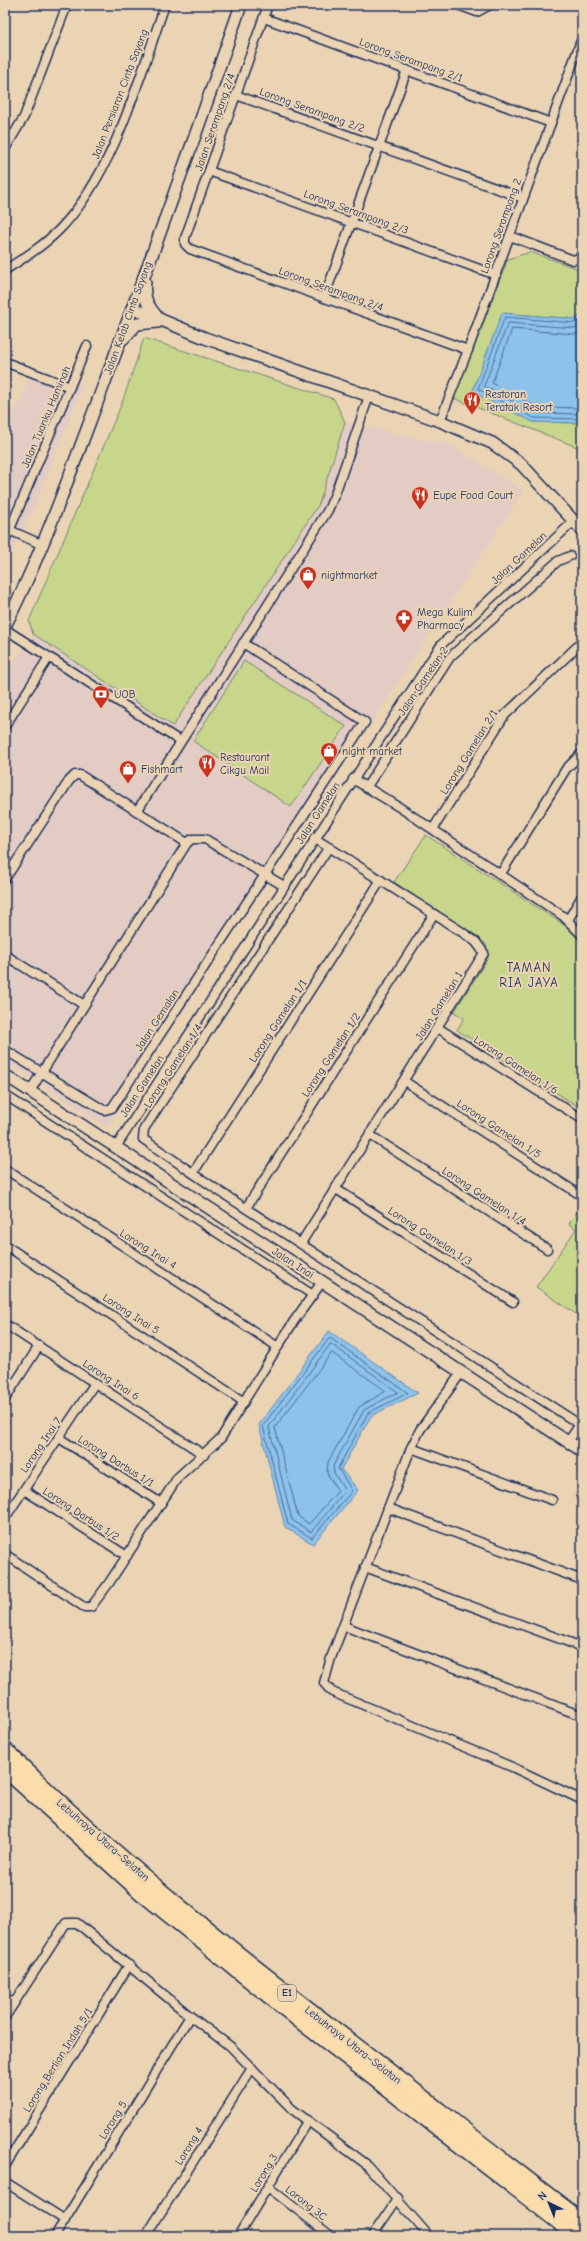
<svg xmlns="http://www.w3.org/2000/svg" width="587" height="2241" viewBox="0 0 587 2241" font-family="'Comic Neue',sans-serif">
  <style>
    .built { fill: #e2ccc4 }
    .green { fill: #c7d68a; stroke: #718274 }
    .water { fill: #8dc3eb; stroke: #5f88b3 }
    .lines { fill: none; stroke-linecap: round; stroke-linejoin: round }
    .shore { stroke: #496a96; stroke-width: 1 }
    .street-casing { stroke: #1b2f5e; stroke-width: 11 }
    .secondary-casing { stroke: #1b2f5e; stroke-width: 14 }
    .highway-casing { stroke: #1b2f5e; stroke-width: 18 }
    .street { stroke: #ebd4b4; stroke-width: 8 }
    .secondary { stroke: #ebd4b4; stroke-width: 11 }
    .highway { stroke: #fbddab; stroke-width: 15 }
    .labels { text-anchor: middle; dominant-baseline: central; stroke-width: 4; stroke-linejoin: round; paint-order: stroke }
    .shield { fill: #ebd4b4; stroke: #596078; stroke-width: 1 }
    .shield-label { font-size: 10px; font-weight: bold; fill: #1b2f5e }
    .street-label { font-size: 11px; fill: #1b2f5e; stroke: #ebd4b4 }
    .poi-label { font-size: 11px; fill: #1b2f5e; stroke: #ebd4b4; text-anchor: start }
    .quarter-label { font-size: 13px; letter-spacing: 1px; fill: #1b2f5e; stroke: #ebd4b4 }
  </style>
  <rect width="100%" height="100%" fill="#ebd4b4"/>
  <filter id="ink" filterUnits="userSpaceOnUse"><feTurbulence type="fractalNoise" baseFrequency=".025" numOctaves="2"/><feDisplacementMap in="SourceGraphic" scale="8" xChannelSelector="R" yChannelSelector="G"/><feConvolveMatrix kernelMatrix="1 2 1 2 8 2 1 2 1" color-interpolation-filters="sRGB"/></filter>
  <g filter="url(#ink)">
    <g class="built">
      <path d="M34,367l49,18 -46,116 -32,63v-128z"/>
      <path d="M345,422l108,24 70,45 -416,636 -102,-66v-385l28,-42 140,92 146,-222z"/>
    </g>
    <g class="green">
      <path d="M530,252l46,16 6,-3v49l-6,5 -74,-6 31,109 49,1v26l-129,-51 55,-139z"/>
      <path d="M144,338l190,61 11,23 -26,82 -146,222 -140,-92 -4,-13 93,-218z"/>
      <path d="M244,661l102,65 -55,81 -98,-66z"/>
      <path d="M426,835l143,93 13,15v172l-3,-2 3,-4 -125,-79 7,-12 -10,-6 34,-54 -2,-14 -92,-62z"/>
      <path d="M582,1203v115l-46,-31 40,-58 -7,-5z"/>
    </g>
    <g class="water">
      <path d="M502,313l74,6 6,-5v109l-49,-1 -61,-30z"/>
      <path d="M329,1331l89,62 -47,23 -30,53 17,21 -45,54 -28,-17 -26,-102z"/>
    </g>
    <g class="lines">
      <g class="shore">
        <path d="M582,319l-7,4 -70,-6 -27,72 56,29 48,1"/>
        <path d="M582,325l-7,3 -67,-5 -24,63 51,27 47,1"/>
        <path d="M582,332l-7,2 -63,-5 -20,54 45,24 45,1"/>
        <path d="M330,1338l78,55 -40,20 -30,55 14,23 -40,47 -24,-14 -25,-98z"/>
        <path d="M331,1344l67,48 -34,18 -31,56 1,7 11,18 -34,41 -19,-12 -23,-93z"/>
        <path d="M332,1353l54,38 -27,16 -31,55 -1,11 11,18 -29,33 -11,-8 -23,-88z"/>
      </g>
      <g class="street-casing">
        <g id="street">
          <path d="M268,5l-83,233v6l5,5 278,101"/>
          <path d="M458,5l19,7 13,-7"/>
          <path d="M264,18l287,105"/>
          <path d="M236,95l287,103"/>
          <path d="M5,149l19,-32 43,-112"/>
          <path d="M209,171l287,104"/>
          <path d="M510,236l63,24 9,-3"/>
          <path d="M5,270c19,-12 38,-24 54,-40 55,-56 80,-152 106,-225"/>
          <path d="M324,298l83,-228"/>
          <path d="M5,362l65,25"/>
          <path d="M440,421l28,-71 114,-312"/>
          <path d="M7,529l36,16"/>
          <path d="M5,541l82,-195"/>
          <path d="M5,629l175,112"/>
          <path d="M5,726l44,-69"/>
          <path d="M353,779l46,28 164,109 19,19"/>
          <path d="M366,788l84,-131 108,-96 12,-5"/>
          <path d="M137,811l191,-301 7,-16 34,-98"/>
          <path d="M433,829l71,-113 78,-74"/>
          <path d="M329,847l-185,282 -1,10 76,52 363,235"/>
          <path d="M500,875l66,-106 16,-16"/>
          <path d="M5,879l64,-98 6,-6h5l107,68"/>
          <path d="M568,920l14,-24"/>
          <path d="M5,955l79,50"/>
          <path d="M438,1028l144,91"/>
          <path d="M5,1050l97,59 3,1 7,-2 253,-386 -122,-79"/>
          <path d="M404,1081l178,115"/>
          <path d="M30,1091l157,-248 5,-4h13l79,47"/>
          <path d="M5,1095l308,200"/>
          <path d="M370,1135l177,114"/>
          <path d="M116,1147l317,-490 9,-13 132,-123"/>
          <path d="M5,1169l273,178"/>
          <path d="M193,1173l188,-293"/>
          <path d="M336,1189l177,113"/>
          <path d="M246,1208l188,-294"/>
          <path d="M301,1243l183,-290 -8,-11 -14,-10 -148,-94"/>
          <path d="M5,1245l239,157"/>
          <path d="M5,1324l199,131"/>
          <path d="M461,1373l-41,57 -9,18 -80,210 -7,25 8,9 180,75 70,33"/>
          <path d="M5,1399l34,-53"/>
          <path d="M59,1438l102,65"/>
          <path d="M568,1442l14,-21"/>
          <path d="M411,1448l141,52"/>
          <path d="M24,1490l103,66"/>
          <path d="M388,1508l194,72"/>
          <path d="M5,1518l90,-135"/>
          <path d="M5,1554l79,53h7l18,-24 69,-106 43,-39 73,-117 28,-39"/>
          <path d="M365,1567l217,80"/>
          <path d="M344,1626l238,90"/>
          <path d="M5,1998l9,5"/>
          <path d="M5,2017l61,-94h11l113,93 41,31 61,62 74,55 63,72"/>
          <path d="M5,2166l124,-201"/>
          <path d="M5,2182l60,38"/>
          <path d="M268,2187l63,49"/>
          <path d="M55,2236l135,-220"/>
          <path d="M146,2236l106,-168"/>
          <path d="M238,2236l70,-116"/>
          <path d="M372,2236l26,-38"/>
        </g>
      </g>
      <g class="secondary-casing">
        <g id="secondary">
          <path d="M145,282c-2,17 3,24 13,36"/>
          <path d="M132,308l73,30 235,83 52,22 29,21 61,66"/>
          <path d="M124,338l13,-14 21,-2"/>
          <path d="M5,626c38,-74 65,-153 95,-231 49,-130 96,-260 141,-390"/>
          <path d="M5,1075l577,376"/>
        </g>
      </g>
      <g class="highway-casing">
        <g id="highway">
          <path d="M5,1750c116,115 246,216 376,315 67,52 133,105 201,156"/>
          <path d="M5,1769l137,124 161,130 274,213"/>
        </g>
      </g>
      <use href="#street" class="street"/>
      <use href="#secondary" class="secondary"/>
      <use href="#highway" class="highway"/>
    </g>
  </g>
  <defs>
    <g id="restaurant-pin" transform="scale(0.9)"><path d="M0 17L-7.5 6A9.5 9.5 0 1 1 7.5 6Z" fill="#c8321e" stroke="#ebd4b4"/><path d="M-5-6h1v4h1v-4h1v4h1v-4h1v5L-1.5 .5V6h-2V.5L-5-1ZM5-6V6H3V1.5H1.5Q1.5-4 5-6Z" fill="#fff"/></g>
    <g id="shop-pin" transform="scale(0.9)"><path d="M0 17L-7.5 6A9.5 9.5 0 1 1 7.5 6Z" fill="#c8321e" stroke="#ebd4b4"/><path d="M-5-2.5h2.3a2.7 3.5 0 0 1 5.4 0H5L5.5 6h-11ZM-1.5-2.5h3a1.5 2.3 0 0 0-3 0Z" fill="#fff"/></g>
    <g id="pharmacy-pin" transform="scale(0.9)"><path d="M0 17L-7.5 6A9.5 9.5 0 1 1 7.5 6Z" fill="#c8321e" stroke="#ebd4b4"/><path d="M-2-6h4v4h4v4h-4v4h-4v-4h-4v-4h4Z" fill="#fff"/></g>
    <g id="bank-pin" transform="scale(0.9)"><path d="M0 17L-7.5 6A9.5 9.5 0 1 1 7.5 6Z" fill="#c8321e" stroke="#ebd4b4"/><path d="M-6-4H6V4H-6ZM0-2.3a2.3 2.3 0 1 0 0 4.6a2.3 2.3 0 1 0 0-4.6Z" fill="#fff"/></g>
  </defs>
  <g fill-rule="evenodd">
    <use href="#restaurant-pin" x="472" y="400"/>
    <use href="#restaurant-pin" x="420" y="495"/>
    <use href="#shop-pin" x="308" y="575"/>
    <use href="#pharmacy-pin" x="404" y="618"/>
    <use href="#bank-pin" x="101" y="694"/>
    <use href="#shop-pin" x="329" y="751"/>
    <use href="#restaurant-pin" x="207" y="763"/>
    <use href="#shop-pin" x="128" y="769"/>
  </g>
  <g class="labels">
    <rect class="shield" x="278" y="1985" width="18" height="16" rx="3"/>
    <g class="shield-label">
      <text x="287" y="1993">E1</text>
    </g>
    <g class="street-label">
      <text transform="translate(411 60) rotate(20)">Lorong Serampang 2/1</text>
      <text transform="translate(120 94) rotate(-69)">Jalan Persiaran Cinta Sayang</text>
      <text transform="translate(312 110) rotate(20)">Lorong Serampang 2/2</text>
      <text transform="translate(215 122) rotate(-71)">Jalan Serampang 2/4</text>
      <text transform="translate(356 212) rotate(20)">Lorong Serampang 2/3</text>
      <text transform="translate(501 226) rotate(-70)">Lorong Serampang 2</text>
      <text transform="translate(331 289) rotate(20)">Lorong Serampang 2/4</text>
      <text transform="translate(128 318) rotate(-70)">Jalan Kelab Cinta Sayang</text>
      <text transform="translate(46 417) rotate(-67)">Jalan Tuanku Haminah</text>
      <text transform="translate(519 558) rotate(-43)">Jalan Gamelan</text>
      <text transform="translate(423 681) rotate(-56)">Jalan Gamelan 2</text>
      <text transform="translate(469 752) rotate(-58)">Lorong Gamelan 2/1</text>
      <text transform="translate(318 813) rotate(-57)">Jalan Gamelan</text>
      <text transform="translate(439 1006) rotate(-58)">Jalan Gamelan 1</text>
      <text transform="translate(157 1020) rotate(-57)">Jalan Gemalan</text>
      <text transform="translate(278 1021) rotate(-57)">Lorong Gamelan 1/1</text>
      <text transform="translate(331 1055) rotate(-57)">Lorong Gamelan 1/2</text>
      <text transform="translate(516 1065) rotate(33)">Lorong Gamelan 1/6</text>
      <text transform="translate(173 1066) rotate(-57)">Lorong Gamelan 1/4</text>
      <text transform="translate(142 1086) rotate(-57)">Jalan Gamelan</text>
      <text transform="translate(499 1129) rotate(33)">Lorong Gamelan 1/5</text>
      <text transform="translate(484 1196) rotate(33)">Lorong Gamelan 1/4</text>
      <text transform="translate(430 1236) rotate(33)">Lorong Gamelan 1/3</text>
      <text transform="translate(148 1249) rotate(32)">Lorong Inai 4</text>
      <text transform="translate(293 1263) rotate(33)">Jalan Inai</text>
      <text transform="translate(131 1314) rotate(33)">Lorong Inai 5</text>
      <text transform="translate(111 1380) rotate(33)">Lorong Inai 6</text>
      <text transform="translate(41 1445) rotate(-56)">Lorong Inai 7</text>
      <text transform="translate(116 1461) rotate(32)">Lorong Darbus 1/1</text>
      <text transform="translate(81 1514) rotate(33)">Lorong Darbus 1/2</text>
      <text transform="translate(103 1840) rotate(41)">Lebuhraya Utara–Selatan</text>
      <text transform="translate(353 2045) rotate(38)">Lebuhraya Utara–Selatan</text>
      <text transform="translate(58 2060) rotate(-58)">Lorong Berlian Indah 5/1</text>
      <text transform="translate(113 2120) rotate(-58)">Lorong 5</text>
      <text transform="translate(189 2146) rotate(-58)">Lorong 4</text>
      <text transform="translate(264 2173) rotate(-59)">Lorong 3</text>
      <text transform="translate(306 2203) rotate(38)">Lorong 3C</text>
    </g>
    <g class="poi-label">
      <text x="485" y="394">Restoran<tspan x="485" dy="13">Teratak Resort</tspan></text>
      <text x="433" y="495">Eupe Food Court</text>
      <text x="321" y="575">nightmarket</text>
      <text x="417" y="612">Mega Kulim<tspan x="417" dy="13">Pharmacy</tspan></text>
      <text x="114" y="694">UOB</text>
      <text x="342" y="751">night market</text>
      <text x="220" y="757">Restaurant<tspan x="220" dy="13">Cikgu Mail</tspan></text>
      <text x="141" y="769">Fishmart</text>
    </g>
    <g class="quarter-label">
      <text x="529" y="967">TAMAN<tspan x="529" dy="15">RIA JAYA</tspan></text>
    </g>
  </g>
  <rect width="587" height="2241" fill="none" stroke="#ebd4b4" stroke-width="20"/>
  <rect x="10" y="10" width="567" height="2221" fill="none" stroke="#1b2f5e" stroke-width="1.5" filter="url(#ink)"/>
  <g transform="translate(549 2203) rotate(317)" stroke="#ebd4b4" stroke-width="3" paint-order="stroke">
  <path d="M0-3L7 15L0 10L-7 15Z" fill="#1b2f5e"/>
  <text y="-6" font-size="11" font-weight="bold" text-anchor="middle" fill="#1b2f5e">N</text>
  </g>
</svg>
